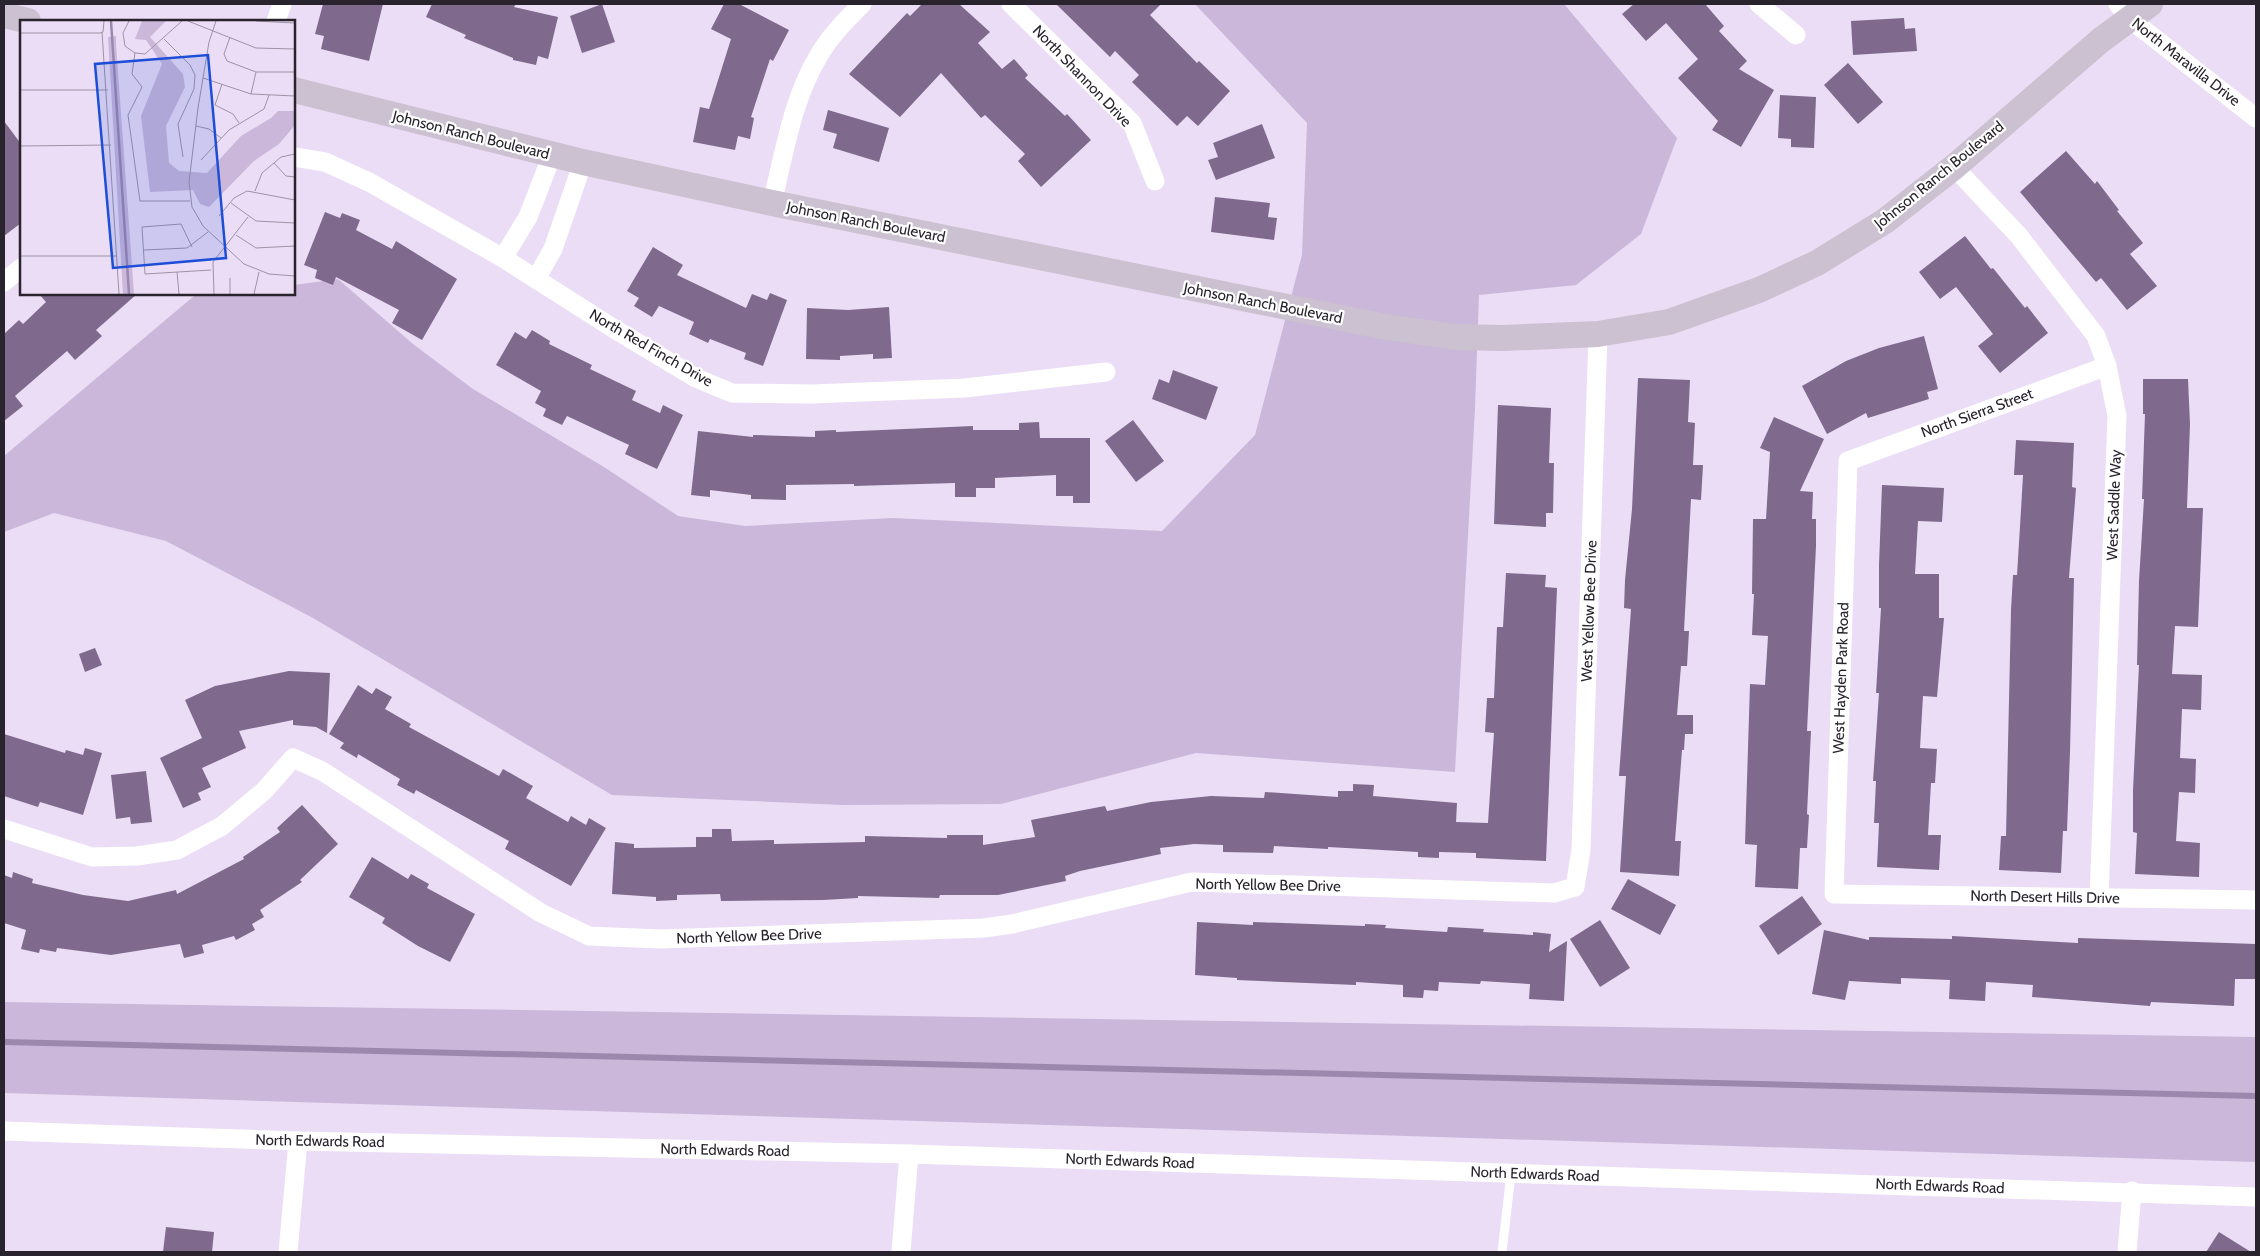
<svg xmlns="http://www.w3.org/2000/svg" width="2260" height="1256" viewBox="0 0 2260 1256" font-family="Cabin,sans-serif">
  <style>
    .green { fill: #cbb7da }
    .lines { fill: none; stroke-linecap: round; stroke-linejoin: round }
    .stream { stroke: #9c87ad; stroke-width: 6 }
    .building { fill: #7f6a8e }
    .lane { stroke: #fff; stroke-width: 9 }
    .street { stroke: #fff; stroke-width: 19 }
    .secondary { stroke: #cbc1d1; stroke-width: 26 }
    .labels { text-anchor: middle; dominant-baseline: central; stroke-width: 4.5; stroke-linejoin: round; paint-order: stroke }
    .street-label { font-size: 15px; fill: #28232c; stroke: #fff }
    .inset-river { fill: none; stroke: #9c87ad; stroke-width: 2.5 }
    .inset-road { fill: none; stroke: #9d93a5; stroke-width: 1 }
    .view { fill: #1d4ed8; fill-opacity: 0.15; stroke: #1d4ed8; stroke-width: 2.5 }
    .inset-edge { fill: none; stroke: #28232c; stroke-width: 2.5 }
  </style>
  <rect width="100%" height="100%" fill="#ebddf5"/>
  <g class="green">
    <path d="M1195,4h369l113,134 -36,96 -65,51 -97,10 -4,113 -20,364 -259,-19 -195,51 -159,1 -230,-10 -299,-177 -147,-77 -112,-28 -50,19v-76l190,-160 26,-2h74v-9l44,-6 75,65 60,45 131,78 74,49 67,10 147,-8 270,13 93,-96 47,-180 5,-132z"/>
    <path d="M4,1002l2252,35v125l-2252,-69z"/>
  </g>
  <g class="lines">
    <path class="stream" d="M4,1042l2252,54"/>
  </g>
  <g class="building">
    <path d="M323,4h60l-14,57 -48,-12 3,-13 -9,-2z"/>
    <path d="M432,4h84l-2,3 44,10 -10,42 -10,-3 -2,9 -23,-5v-2l-49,-20 2,-3 -40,-18z"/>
    <path d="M602,4l13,38 -33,11 -12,-37z"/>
    <path d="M724,4h15l50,26 -16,31 -3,-2 -19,58 3,1 -4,21 -12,-3 -3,14 -42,-8 7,-35 9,2 22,-70 -20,-10z"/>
    <path d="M922,4h37l31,28 -12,11 24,26 12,-10 14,16 -3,3 40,38 2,-2 24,26 -50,47 -23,-26 7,-7 -40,-39 -4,3 -40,-45 -41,44 -51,-43 58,-61 3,3z"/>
    <path d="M1056,4h105l-11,11 47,48 2,-2 31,30 -32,35 -11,-10 -10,10 -45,-44 7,-7 -24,-24 -5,6z"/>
    <path d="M1634,4h71l19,22 -5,5 28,30 -8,8 35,21 -33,57 -29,-17 6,-9 -40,-43 20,-19 -32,-36 -20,18 -24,-27z"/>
    <path d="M1904,18l1,11 10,-1 2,23 -64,4 -2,-34z"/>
    <path d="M1848,63l35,39 -25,22 -34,-39z"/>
    <path d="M1780,95l36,2 -2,51 -23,-1v-8l-13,-1z"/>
    <path d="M828,110l61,18 -10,34 -46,-14 4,-14 -14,-4z"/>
    <path d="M4,121l17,23v79l-17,13z"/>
    <path d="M1262,124l13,34 -59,22 -8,-20 10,-3 -5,-14z"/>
    <path d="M2066,151l29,33 2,-3 22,29 -2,1 26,32 -13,11 27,32 -30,24 -26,-32 -5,4 -76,-90z"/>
    <path d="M1215,197l55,6 -2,14 9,1 -3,22 -63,-8z"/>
    <path d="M325,212l15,6 2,-5 18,7 -4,10 36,19 4,-8 61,38 -35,61 -30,-17 7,-13 -63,-33 -3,8 -18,-7 2,-8 -13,-5z"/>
    <path d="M1965,236l26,33 2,-1 32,40 2,-2 21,27 -48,40 -22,-27 15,-12 -37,-47 -16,12 -21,-27z"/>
    <path d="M653,247l30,18 -6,10 69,33 6,-14 15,6 3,-7 17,7 -24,66 -19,-7 2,-6 -36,-14 -2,4 -19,-9 5,-12 -35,-16 -7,11 -18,-11 5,-8 -12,-7z"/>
    <path d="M39,294h98l-41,36 6,6 -27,24 -8,-9 -52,45 8,10 -19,15v-87l15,-14 4,4 23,-22z"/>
    <path d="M889,307l3,51 -19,1v-5l-33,2v4l-34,-1 1,-51 41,2z"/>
    <path d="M532,330l18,11 -1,3 43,21 -2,4 46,22 -4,9 28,13 3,-8 20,10 -26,54 -32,-15 4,-9 -62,-29 -5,9 -19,-9 3,-7 -11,-6 6,-12 -45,-26 19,-33 11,7z"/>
    <path d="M1924,336l14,53 -11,3 2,7 -61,19 -2,-5 -39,21 -25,-48 44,-25 33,-13z"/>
    <path d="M1173,370l45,17 -12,33 -54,-21 7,-20 10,4z"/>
    <path d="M1638,378l52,2 -2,42 7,1 -2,42h10l-2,35 -10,-1 -7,132h5l-2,35h-6l-4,49h16v19h-8l-1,16h-2l-7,91h6l-2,35 -59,-4 6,-96h-7l12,-167 -7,-1 1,-28 7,-71z"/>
    <path d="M2143,379h45l2,45 -3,84h16l-5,119 -23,-1 -3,48 30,1 -1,35 -19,-1 -2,49 16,1 -1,34 -16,-1 -3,49 24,2 -1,34 -64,-3 2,-41 -4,-1v-42l6,-125h-2l2,-84 5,-82h-2l3,-85h-2z"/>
    <path d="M1498,405l53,3 -2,55h5l-1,50h-7v14l-52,-3z"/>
    <path d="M1774,417l50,22 -24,52 13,1 -1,27h4v27l-9,185h4l-4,83 2,1 -2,33h-7l-2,41 -43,-2 2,-42 -12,-1 5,-160 15,1 3,-49 -16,-1 2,-41h-2l1,-75h13l4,-67 -10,-4z"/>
    <path d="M1133,420l31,41 -28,21 -31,-41z"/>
    <path d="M1039,422l1,16h50v65h-17v-7h-17v-21l-61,3v10h-19v9h-21v-14l-101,3v-2l-68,1v15l-35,-1v-4l-41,-5v7l-19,-2 7,-64 55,6v-2l62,2v-6l21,-1v2l137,-6v4h46v-7z"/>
    <path d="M2016,440l58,3 -2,44 4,1 -7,90h5l-4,174 -3,79h-4l-2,42 -62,-3 2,-34h5l5,-226 2,-35h4l4,-65 2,-35h-9z"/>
    <path d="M1882,485l62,3 -2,34 -24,-1 -3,53h24v44h5l-7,79 -14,-1 -3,52 17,1 -2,34h-4l-3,52h13l-2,35 -62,-3 2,-44h-5l2,-42h-3l6,-88h-3l5,-85h-2v-43z"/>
    <path d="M1506,573l40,2 -1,12 12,1 -11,273 -70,-3v-5l-37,-1v6l-21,-1v-5l-90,-5v2l-54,-3 -1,7 -50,-1v-7l-29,-1 -34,4 1,6 -81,17 -15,5 1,5 -68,14h-58l-1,3 -81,-2v2l-35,2 -102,1 -1,-7 -43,1v5l-21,1v-4l-44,-3 3,-52 19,2v4l62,-1v-10h16v-8h19l1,12 42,-1v4l91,-2v-6l82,2v-3h36v10l52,-8 -4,-17 74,-14 2,5 44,-9 60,-6 53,2 1,-6 73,5v-6h15v-7l21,1 -1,11 84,7 -1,19 32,1 6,-90 -9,-1 2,-34h7l3,-71h6z"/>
    <path d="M95,648l7,17 -17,7 -6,-18z"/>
    <path d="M289,671l41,2 -3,60 -11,-6 -23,-2v-5l-54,11 7,17 -44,20 9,19 -13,6 3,7 -18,8 -23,-50 42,-20 -17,-38 30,-14z"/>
    <path d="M358,685l14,9 4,-6 16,9 -7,12 26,15 -2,3 90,49 4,-7 30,17 -7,12 42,24 3,-6 15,9 3,-7 17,10 -35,58 -66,-37 4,-8 -93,-51 -2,4 -17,-9 3,-6 -42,-25 -1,4 -17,-10 4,-5 -15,-9z"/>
    <path d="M4,734l61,19 1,-3 17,5 2,-7 17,5 -19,62 -43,-13 -2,5 -34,-11z"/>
    <path d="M146,771l6,51 -21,2 -1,-7 -14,2 -5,-44z"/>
    <path d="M302,805l36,39 -38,36 2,2 -42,28 4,7 -12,7 3,6 -19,10 -2,-4 -32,9 2,8 -20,5 -4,-14 -69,11 -54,-7 -1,4 -16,-3 -1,4 -18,-4 5,-19 -22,-7v-48l8,3 1,-6 20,7 -1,4 51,12 45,6 48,-11 1,4 67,-35 -1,-2 37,-25 -3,-4z"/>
    <path d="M372,857l36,22 3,-5 18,10 -2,4 48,26 -25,48 -32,-16 -36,-23 3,-5 -36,-21z"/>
    <path d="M1628,879l48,26 -16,30 -49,-26z"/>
    <path d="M1802,896l20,28 -44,31 -19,-29z"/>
    <path d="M1600,920l30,48 -30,19 -30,-48z"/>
    <path d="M1197,922l56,3v-3l112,4v-2l21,1 -1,3 62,4 1,-5 36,2 -1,3 50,3v-3l18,2 -2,18 18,-11 -3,60 -35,-2 1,-15 -49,-3 -1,3 -41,-2 -1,9 -14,-1 -1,8 -20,-1v-12l-47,-3v3l-119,-5v-2l-42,-3z"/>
    <path d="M1824,930l45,10v-3l83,2v-3l126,7v-5l178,6v35h-21l-1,27 -83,-4 -1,4 -118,-9 1,-12 -47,-3 -1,19 -36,-2 1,-19 -49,-2v6l-52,-3 -4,19 -33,-6z"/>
    <path d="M166,1227l48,5 -2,20h-49z"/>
    <path d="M2219,1232l32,20h-45z"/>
  </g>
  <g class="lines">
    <path class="lane" d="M1502,1252l9,-78"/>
    <g class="street">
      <path d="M1011,4l121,119 23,58"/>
      <path d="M1759,4l37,31"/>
      <path d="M2118,4l12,15 126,99"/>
      <path d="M276,21l6,-17"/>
      <path d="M294,157l31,5 44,20 134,76 113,72 80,48 36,15 80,1 153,-6 141,-16"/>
      <path d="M1954,167l65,69 77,100 11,30 10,50 -18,482"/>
      <path d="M772,203c12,-48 20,-103 46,-146 11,-20 28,-37 44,-53"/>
      <path d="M503,258l25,-41 24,-62"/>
      <path d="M536,279l17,-30 30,-87"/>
      <path d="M4,282l17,-14"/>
      <path d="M2107,366l-259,95 -14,433 422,6"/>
      <path d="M4,829l88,28 45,-1 40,-6 45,-24 42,-35 29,-33 29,13 219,142 48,23 71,3 324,-11 28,-4 180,-42 362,11 21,-6 6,-37 17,-516"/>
      <path d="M4,1131l294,10 611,13 1347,43"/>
      <path d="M288,1252l10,-111"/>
      <path d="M901,1252l8,-98"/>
      <path d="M2127,1252l5,-61"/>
    </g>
    <g class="secondary">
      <path d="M4,15l24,6"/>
      <path d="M294,90l289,72 189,41 614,124 70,10 47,1 95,-4 71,-12 90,-32 58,-27 68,-42 69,-54 147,-127 49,-36"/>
    </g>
  </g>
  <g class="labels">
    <g class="street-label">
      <text transform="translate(2186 62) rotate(38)">North Maravilla Drive</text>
      <text transform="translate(1082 76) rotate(46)">North Shannon Drive</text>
      <text transform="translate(471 135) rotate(14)">Johnson Ranch Boulevard</text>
      <text transform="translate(1939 175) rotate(-39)">Johnson Ranch Boulevard</text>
      <text transform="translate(866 222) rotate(11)">Johnson Ranch Boulevard</text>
      <text transform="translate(1263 303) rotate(11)">Johnson Ranch Boulevard</text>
      <text transform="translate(651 348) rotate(30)">North Red Finch Drive</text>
      <text transform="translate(1977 413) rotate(-20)">North Sierra Street</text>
      <text transform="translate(2114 505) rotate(-88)">West Saddle Way</text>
      <text transform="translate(1589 611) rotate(-88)">West Yellow Bee Drive</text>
      <text transform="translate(1841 678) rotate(-88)">West Hayden Park Road</text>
      <text transform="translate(1268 885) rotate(1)">North Yellow Bee Drive</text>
      <text transform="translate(2045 897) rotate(1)">North Desert Hills Drive</text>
      <text transform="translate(749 936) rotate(-2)">North Yellow Bee Drive</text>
      <text transform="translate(320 1141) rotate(1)">North Edwards Road</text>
      <text transform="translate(725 1150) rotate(1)">North Edwards Road</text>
      <text transform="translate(1130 1161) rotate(2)">North Edwards Road</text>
      <text transform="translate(1535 1174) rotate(2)">North Edwards Road</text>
      <text transform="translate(1940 1186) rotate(2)">North Edwards Road</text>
    </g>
  </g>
  <g transform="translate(20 20)">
    <rect width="275" height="275" fill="#ebddf5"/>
    <path d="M122,1h24l-16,16 33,37 2,13 -19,39 3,37 10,8 28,2 34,-37 30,-18 7,-7h17v14l-16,19 -25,17 -45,46 -9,-3 -7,-14 -43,2 -9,-76 21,-52 -16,-24 -11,-1zM96,16v8l18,250h-11l-15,-257z" fill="#cbb7da"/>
    <path class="inset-river" d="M91,1l18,273"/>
    <path class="inset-road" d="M109,1l-6,12 2,13 10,7 10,1 37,-33M168,1l68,27 39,1M196,1l-7,21 -11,66 -9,74 3,25 11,19 41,38 25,10 26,2M236,1l39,2M82,12l17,262M0,13h80l3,-1 1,-11M210,17l-6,17 3,7 29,11h39M144,19l26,26 5,10 -1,14 -16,35 5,33M115,33l-3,21 10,13 -14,28 12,86h50M183,58l48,16 44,2M202,64l-7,21 18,9 6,9M0,70h88M231,74l5,-22M176,106l13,3 12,9M0,126l91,-1M181,140l28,-30 35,-21 5,-14M254,143l12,13 9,1M235,171l7,-18 19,-16 14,-3M211,183l25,18 39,2M199,196l15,-18 13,-7 48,9M216,215l20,13 39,-2M172,227l-11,-23 -39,3 3,47 66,-4M124,230l43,-2 21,-16M0,236h97M157,252l2,22M210,258v16M194,274l-1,-32 35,-45M234,274l5,-22"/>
    <path class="view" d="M188,35l18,203 -113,10 -18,-204z"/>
    <rect width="275" height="275" class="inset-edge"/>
  </g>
  <rect width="2260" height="1256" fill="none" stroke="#28232c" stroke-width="10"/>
</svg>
